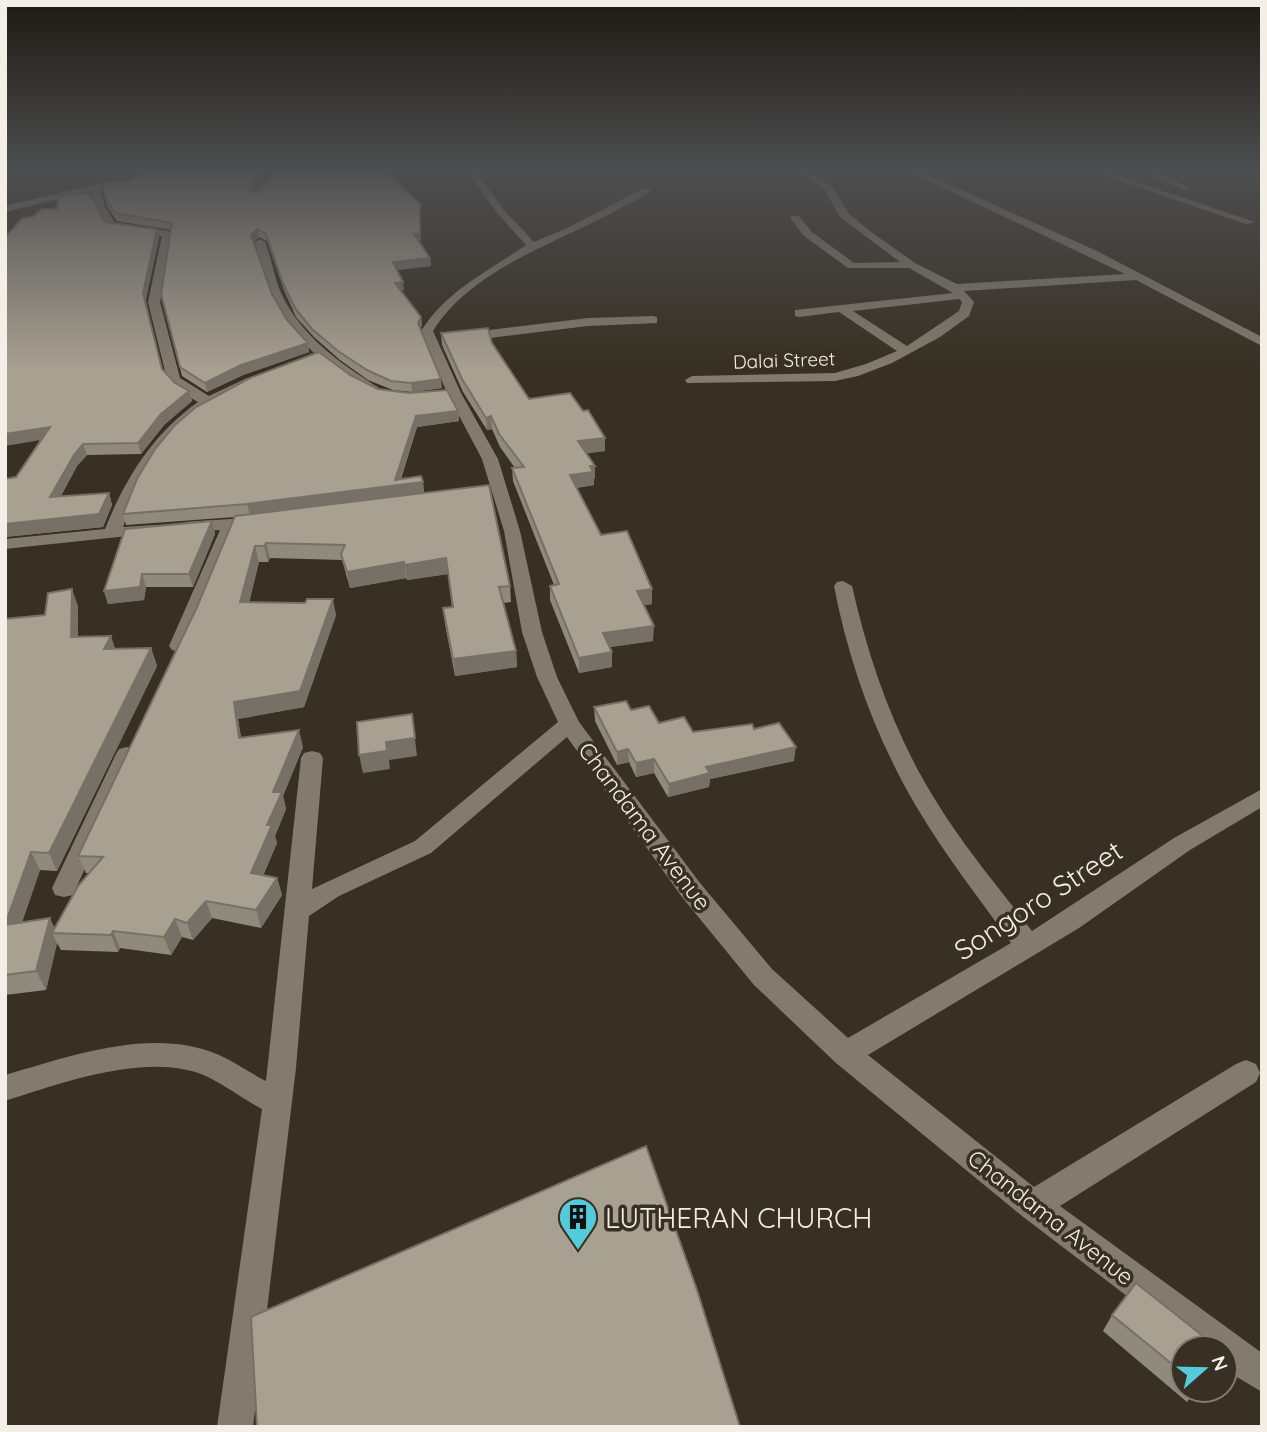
<svg xmlns="http://www.w3.org/2000/svg" width="1267" height="1432" viewBox="0 0 1267 1432" font-family="Quicksand,sans-serif">
  <style>
    .lines { fill: none; stroke-linecap: round; stroke-linejoin: round }
    .minor { fill: #837b6d; fill-rule: evenodd }
    .wall { fill: #908a7d }
    .shaded-wall { fill: #767066 }
    .building { fill: #a8a091; stroke: #767066; stroke-width: 2 }
    .labels { text-anchor: middle; dominant-baseline: central; stroke-width: 7; stroke-linejoin: round; paint-order: stroke }
    .far-street-label { font-size: 19px; fill: #f3eee6; stroke: #373023 }
    .street-label { font-size: 23px; fill: #f3eee6; stroke: #373023 }
    .near-street-label { font-size: 28px; fill: #f3eee6; stroke: #373023 }
    .near-poi-label { font-size: 28px; fill: #f3eee6; stroke: #373023; text-anchor: start }
  </style>
  <rect width="100%" height="100%" fill="#373023"/>
  <g class="lines">
    <g class="minor">
      <path d="M5,169h173l1,2 -4,3 -166,-2z"/>
      <path d="M272,169h9l-20,28h-6l-2,-2z"/>
      <path d="M466,169h8l29,40 31,33 33,-14 77,-40 8,2c-12,10 -29,16 -42,24 -58,30 -141,58 -177,117l28,62 37,66 22,72 22,101 15,45 22,45 121,161 72,86 76,69 163,-95c-32,-45 -67,-89 -95,-137 -40,-68 -67,-142 -82,-220l3,-4 6,-1 9,5c17,75 43,150 84,215 28,46 63,87 96,130l142,-93 88,-49v18l-72,43 -111,78 -211,127 166,132 202,-123 10,-4 10,4 4,9 -4,9 -196,124 202,147v39l-37,-22v-22h-30l-173,-132 -186,-153 -82,-78 -72,-88 -115,-160 -136,116 -92,43 -30,20 -13,152 -43,359h-36l45,-318c-19,-10 -37,-24 -56,-33 -57,-25 -144,7 -201,25v-26c65,-19 149,-49 214,-20 16,7 31,18 47,26l35,-323 3,-5 8,-2 8,2 3,5 -11,131 103,-48 143,-119 -21,-45 -15,-45 -18,-101 -22,-72 -35,-66 -26,-62c26,-41 66,-59 105,-86l-29,-32z"/>
      <path d="M794,169h10l28,17 16,27 22,18 45,32 42,21 168,-10 -221,-105h11l182,82 165,86v9l-126,-66 -172,11 10,11 -5,14 -29,21 -48,26 -34,13 -23,5 -148,2 -2,-3 7,-4 143,-3 31,-9 31,-13 -58,-39 -40,5 -4,-1v-6l158,-17 -44,-25h-61l-44,-32 -14,-18 1,-2h8l13,16 42,31 46,-1 -60,-45 -15,-27zM959,299l3,3 -3,9 -52,35 -54,-35z"/>
      <path d="M1085,169h13l157,53 -9,2z"/>
      <path d="M1140,169h11l40,19 -8,2z"/>
      <path d="M109,181l3,1v4l-12,3 5,18 10,16 53,8 5,3 -13,68 20,76 29,18 38,-18h10l2,3c-13,12 -37,17 -53,28 -41,29 -66,71 -83,118l33,-2 2,4 -2,4 -151,16v-10l100,-10c21,-52 48,-95 93,-127l-18,-10 -13,-13 -19,-77 14,-66 -54,-8 -13,-21 -4,-16 -86,21v-6z"/>
      <path d="M260,239l5,3c7,17 9,36 17,53 20,42 60,70 99,94v6c-12,2 -24,-9 -34,-16 -36,-25 -68,-57 -83,-100 -4,-12 -5,-25 -9,-37z"/>
      <path d="M653,316l4,1v6l-69,3 -124,15 -6,-4 6,-4 124,-15z"/>
      <path d="M258,517l6,1 2,4 -2,4 -27,2 -48,118 -10,6 -7,-2 -3,-4 51,-116 -34,2 -8,-5 8,-5z"/>
      <path d="M127,747l8,2 3,5 -62,134 -3,7 -9,2 -9,-2 -3,-7 64,-134 3,-5z"/>
    </g>
  </g>
  <g class="wall">
    <path d="M267,172l-14,20 168,19v30l-2,1 11,16 1,8 -34,4 7,20h-4l21,27 1,8 -2,4 22,59 -30,4 -19,-2 -25,-10 -28,-20 -26,-23 -18,-20 -12,-27 -17,-49 -8,-4 -6,5 19,52 15,26 21,23 1,9 -66,23 -36,17 -25,-16 -21,-82 10,-64 -54,-9 -10,-15 -5,-21 25,-3z"/>
    <path d="M105,222l52,7 2,9 -14,65 17,66 13,14 14,8 3,10 -28,24 -23,29 -54,1 -10,11 -16,30 48,-3 3,12 -9,22 -98,10v-58l11,-2 24,-37z"/>
    <path d="M441,333l51,10 37,56 76,52 -19,2 9,13v13h-1v6l-18,3 25,47 51,69 -9,1 10,36 -44,6 3,5v15l-33,6 -29,-73v-14l4,-1 -41,-104 -1,-13h3l-15,-21 -8,-18 -5,1 -24,-38 -21,-47z"/>
    <path d="M350,375l28,14 80,22 1,10 -42,6 -16,52 22,3 1,11 86,93 1,16 -8,1 13,48 1,16 -62,9 -10,-52 -2,-16 9,-1 -4,-33 -41,6 -1,-2 -56,10 -8,-28 -72,-2 -2,4h-9l-10,41 87,12 -32,92 -66,12 3,19 62,9 -20,49 3,13 -11,27 2,7 -14,33 14,2 5,17 -21,33 -49,-10 -19,22 -11,-3 -11,18 -51,-7 -2,4 -57,-2 -4,-7 -11,47 -41,5v-376l40,-4 33,-9v31l38,12 35,-1 6,18 -100,205 -17,-1 -18,52 33,7 34,-56h-3l-8,-17 119,-249 38,-90 -109,8 -3,-11z"/>
    <path d="M212,521l3,13 -22,53h-47l-2,13 -36,4 -4,-13z"/>
    <path d="M594,707l37,3 28,13 34,9 61,-3 40,32 -84,18 -1,8 -41,10 -14,-24 -18,4 -7,-15 -12,3 -22,-44z"/>
    <path d="M1112,1315l71,33v42h12l-8,12 -84,-71z"/>
  </g>
  <g class="shaded-wall">
    <path d="M263,169h3l1,3 -17,23 -1,-7z"/>
    <path d="M420,204l1,37 -6,1 -1,-8z"/>
    <path d="M157,229l2,9 -14,65 -2,-10z"/>
    <path d="M257,229l2,8 -6,6 -2,-8z"/>
    <path d="M430,258l1,8 -37,4 -1,-8z"/>
    <path d="M403,282l1,8 -8,1 -1,-8z"/>
    <path d="M421,317l1,8 -3,7 -1,-9z"/>
    <path d="M308,343l1,9 -66,23 -36,17 -2,-9 36,-18z"/>
    <path d="M441,379l1,9 -30,4 -1,-9z"/>
    <path d="M189,391l3,10 -28,24 -23,29 -3,-11 23,-29z"/>
    <path d="M458,411l1,10 -42,6 -19,58 25,-3 1,12 -174,21 -3,-11 148,-24 21,-64z"/>
    <path d="M491,416l1,13 -5,1 -1,-12z"/>
    <path d="M50,427l3,11 -48,8v-12z"/>
    <path d="M605,438v13l-27,4v-14z"/>
    <path d="M83,444l4,11 -10,11 -23,42 -4,-11 24,-42z"/>
    <path d="M590,466h5v13h-1v6l-24,4v-14z"/>
    <path d="M109,493l3,12 -9,22 -98,10v-13z"/>
    <path d="M212,521l3,13 -22,53 -4,-13z"/>
    <path d="M266,543l4,15 -2,4 -4,-16z"/>
    <path d="M255,546l4,16 -14,56 -5,-16z"/>
    <path d="M446,558l2,16 -41,6 -2,-15z"/>
    <path d="M404,562l2,16 -56,10 -3,-16z"/>
    <path d="M142,574l4,13 -2,13 -36,4 -4,-13z"/>
    <path d="M72,589l6,17v49l-7,-18z"/>
    <path d="M652,589v15l-15,2v-15z"/>
    <path d="M333,599l3,16 -32,92 -66,12 6,36 -5,-17 -5,-36z"/>
    <path d="M654,626l-1,15 -49,7 -1,-15z"/>
    <path d="M111,636l6,18 -13,-5z"/>
    <path d="M151,648l6,18 -100,205 -8,-18z"/>
    <path d="M516,651l1,16 -62,9 -2,-17z"/>
    <path d="M612,652v15l-33,6v-15z"/>
    <path d="M412,714l5,42 -28,4 1,9 -27,4 -4,-18 27,-13z"/>
    <path d="M299,730l4,17 -20,49 3,13 -11,27 2,7 -21,48 -5,-18 16,-48 6,-33z"/>
    <path d="M796,747l-2,14 -84,18 -1,8 -41,10 1,-13 37,-17z"/>
    <path d="M628,749l1,13 -12,3v-13z"/>
    <path d="M654,759v14l-18,4v-14z"/>
    <path d="M31,852l9,18 -25,73 -10,-18z"/>
    <path d="M277,878l5,17 -21,33 -5,-18z"/>
    <path d="M206,901l6,17 -19,22 -6,-17z"/>
    <path d="M50,918l7,15h-5l5,10 -11,47 -10,-19z"/>
    <path d="M175,919l7,18 -11,18 -7,-18z"/>
    <path d="M113,931l7,17 -2,4 -7,-17z"/>
  </g>
  <g class="building">
    <path d="M194,169h69l-14,19 3,4 8,1 18,-24h105l37,35v30h-6l16,24 -37,4 10,20 -8,1 26,34 -3,6 23,56 -30,4 -20,-2 -24,-11 -29,-19 -26,-22 -17,-21 -13,-27 -16,-47 -9,-5 -6,6 21,59 15,26 21,23 -67,22 -36,18 -25,-16 -19,-73 11,-71 -57,-10 -9,-14 -4,-14 8,-3h17l23,-12z"/>
    <path d="M89,193l16,29 52,7 -14,64 19,76 13,14 14,8 -28,23 -23,29 -55,1 -9,11 -24,42 59,-4 -10,21 -94,10v-45l11,-2 34,-50 -45,7v-197l18,-19 9,-1 10,-8h15l2,-13z"/>
    <path d="M488,328l4,15 37,56 41,-6 13,18 5,-1 17,28 -27,3 17,25h-5l3,6 -23,3 31,60 26,-4 25,58 -15,2 17,35 -51,7 9,19 -33,6 -29,-72 9,-2 -47,-116 12,-1 -25,-33 -8,-18 -5,2 -24,-39 -21,-46z"/>
    <path d="M319,352l31,23 28,14 31,4 38,-3 11,21 -42,5 -21,64 26,-4 2,6 -176,22 -124,10 14,-35 18,-30 20,-24 21,-18 54,-29z"/>
    <path d="M489,485l21,101 -11,1 17,64 -63,8 -10,-51 10,-1 -7,-49 -41,7 -1,-3 -57,10 -6,-18 4,-9 -79,-2 -2,3h-9l-15,56 65,1 2,-4h26l-33,92 -66,11 5,36 60,-8 -26,62h9l-15,33h5l-21,48 26,5 -21,32 -50,-9 -19,22 -12,-4 -11,18 -51,-6 -2,4 -59,-2 26,-47 25,-29 -25,-1 119,-249 38,-91z"/>
    <path d="M212,521l-23,53h-47l-2,13 -36,4 21,-62z"/>
    <path d="M72,589l-1,48 40,-1 -7,13 47,-1 -102,205 -18,-1 -26,73 45,-7 -14,53 -31,4v-356l40,-4 3,-22z"/>
    <path d="M626,701l5,9 18,-4 10,17 25,-6 9,15 59,-8 2,5 25,-6 17,24 -90,20 4,6 -41,11 -15,-25 -18,4 -8,-14 -11,3 -23,-45z"/>
    <path d="M412,714l3,24 -29,4 1,9 -28,4 -2,-33z"/>
    <path d="M646,1146l51,144 43,137h-483l-6,-110z"/>
    <path d="M1136,1283l82,65h-35v25l-71,-58z"/>
  </g>
  <linearGradient id="sky" x2="0" y2="1"><stop stop-color="#1e1a13"/><stop offset="0.46" stop-color="#4d4e50"/><stop offset="1" stop-color="#4d4e50" stop-opacity="0"/></linearGradient>
  <rect width="1267" height="369" fill="url(#sky)"/>
  <defs>
    <g id="building-pin" transform="scale(2.0125)"><path d="M0 17L-7.5 6A9.5 9.5 0 1 1 7.5 6Z" fill="#53cbda" stroke="#373023"/><path d="M-4-6H4V6H1V3H-1V6H-4ZM-2.5-4.3h1.7v1.8h-1.7ZM.8-4.3h1.7v1.8H.8ZM-2.5-1h1.7V.8h-1.7ZM.8-1h1.7V.8H.8Z" fill="#111"/></g>
  </defs>
  <g fill-rule="evenodd">
    <use href="#building-pin" x="578" y="1217"/>
  </g>
  <g class="labels">
    <g class="far-street-label">
      <text transform="translate(784 360) rotate(-2)">Dalai Street</text>
    </g>
    <g class="street-label">
      <text transform="translate(645 826) rotate(53)">Chandama Avenue</text>
      <text transform="translate(1051 1217) rotate(38)">Chandama Avenue</text>
    </g>
    <g class="near-street-label">
      <text transform="translate(1038 900) rotate(-33)">Songoro Street</text>
    </g>
    <g class="near-poi-label">
      <text x="605" y="1217">LUTHERAN CHURCH</text>
    </g>
  </g>
  <rect width="1267" height="1432" fill="none" stroke="#f3eee6" stroke-width="14"/>
  <g transform="translate(1204 1369) rotate(70)"><circle r="33" fill="#373023" stroke="#827c71" stroke-width="2"/>
  <path d="M0-5L12 26L0 18L-12 26Z" fill="#53cbda"/>
  <text y="-10" font-size="19" font-weight="bold" text-anchor="middle" fill="#f3eee6">N</text>
  </g>
</svg>
